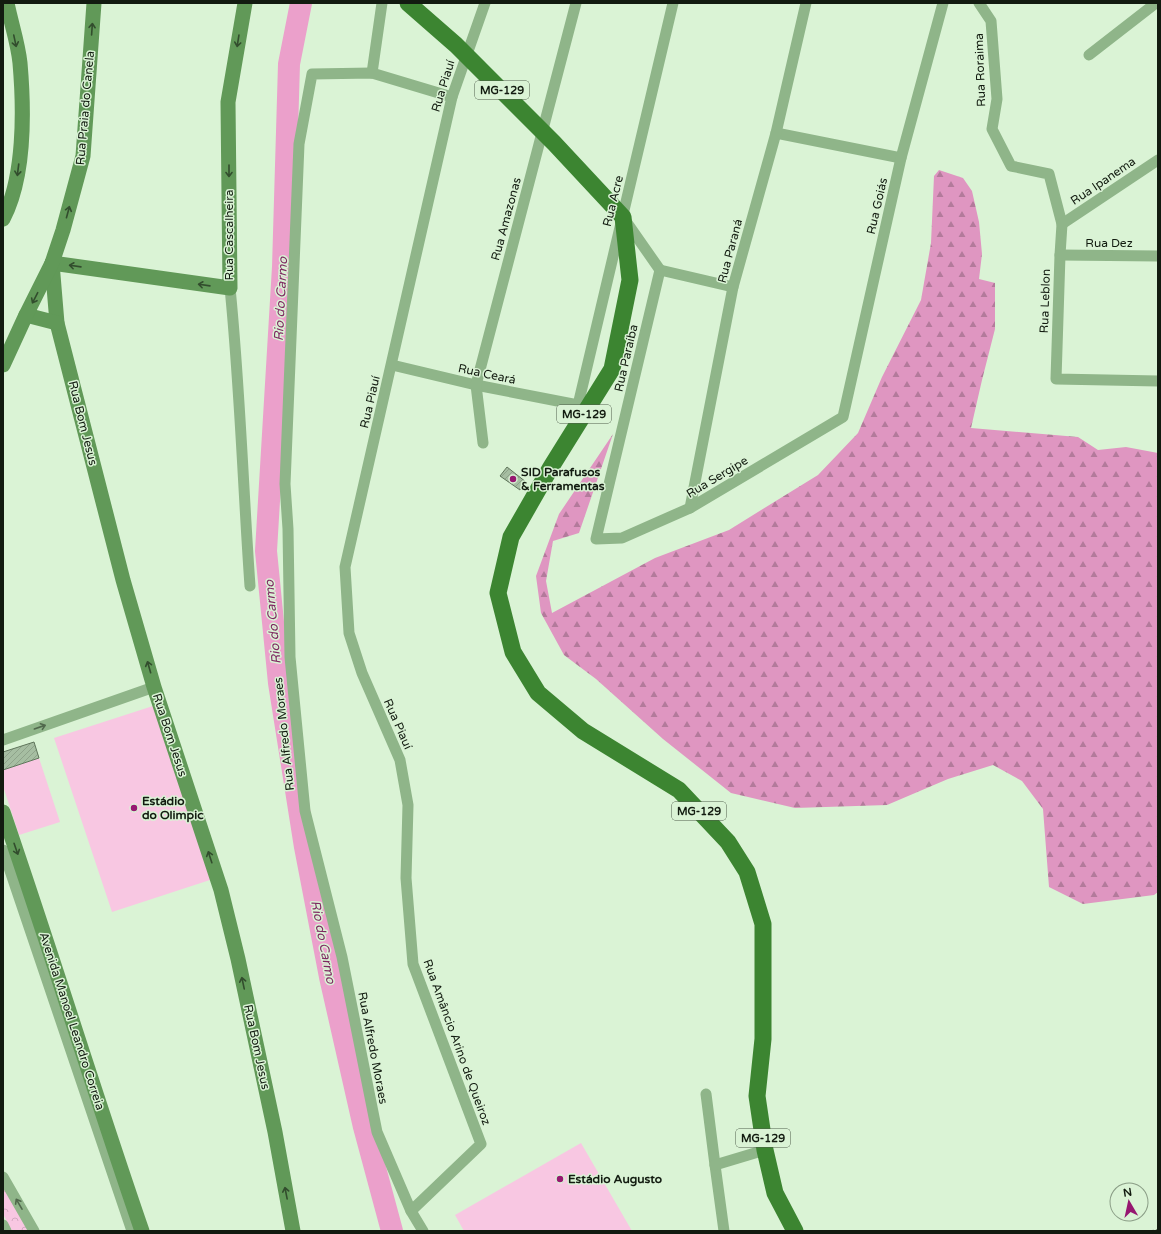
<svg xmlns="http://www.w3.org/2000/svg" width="1161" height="1234" viewBox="0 0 1161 1234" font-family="'Varela Round',sans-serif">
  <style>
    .grass { fill: #f8c7e2 }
    .forest { fill: url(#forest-firs) }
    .park { fill: url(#park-crowns) }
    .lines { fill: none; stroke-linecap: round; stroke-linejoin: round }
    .river { stroke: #eba0cb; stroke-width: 22 }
    .building { fill: url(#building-hatch); stroke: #5f755b }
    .path { stroke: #748570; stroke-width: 2; stroke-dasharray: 2 2; stroke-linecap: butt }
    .street { stroke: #8fb589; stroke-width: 11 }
    .secondary { stroke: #619958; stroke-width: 15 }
    .primary { stroke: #3c8531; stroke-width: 17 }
    .oneway { stroke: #324d2d }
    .oneway2 { stroke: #50684c }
    .poi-dot { fill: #961770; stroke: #daf3d5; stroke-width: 1.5 }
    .labels { text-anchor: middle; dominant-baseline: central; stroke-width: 3; stroke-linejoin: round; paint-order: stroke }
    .shield { fill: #daf3d5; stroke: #4e5c4b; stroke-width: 1 }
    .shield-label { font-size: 11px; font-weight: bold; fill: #121b10 }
    .street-label { font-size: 12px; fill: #121b10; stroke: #daf3d5 }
    .poi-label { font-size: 12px; font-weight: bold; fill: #121b10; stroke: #daf3d5; text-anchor: start }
    .water-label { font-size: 13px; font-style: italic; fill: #7f2962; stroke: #daf3d5 }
  </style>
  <defs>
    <pattern id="forest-firs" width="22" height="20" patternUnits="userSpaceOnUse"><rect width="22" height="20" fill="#df96c1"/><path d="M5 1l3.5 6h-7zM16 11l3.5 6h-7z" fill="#b37a9b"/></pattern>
    <pattern id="park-crowns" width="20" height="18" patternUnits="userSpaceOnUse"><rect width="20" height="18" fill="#f8c7e2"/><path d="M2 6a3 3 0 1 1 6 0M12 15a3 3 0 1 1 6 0" fill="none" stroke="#d4aac1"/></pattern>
    <pattern id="building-hatch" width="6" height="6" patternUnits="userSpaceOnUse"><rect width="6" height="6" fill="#a6bea2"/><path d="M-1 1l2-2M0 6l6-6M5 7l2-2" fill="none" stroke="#8ea38a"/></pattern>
  </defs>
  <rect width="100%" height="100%" fill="#daf3d5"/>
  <g class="grass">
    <path d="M156,705l57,174 -101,33 -58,-174z"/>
    <path d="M39,758l21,64 -41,13 -16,-49v-16z"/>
    <path d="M581,1143l51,88h-168l-9,-16z"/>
  </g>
  <path class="forest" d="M939,170l24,8 9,13 7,31 3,32 -3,25 16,4v46l-13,51 -11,48 107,9 20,13 28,-3 32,6v439l-4,3 -71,9 -34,-17 -6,-78 -21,-28 -29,-16 -45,14 -61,26 -92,3 -64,-15 -68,-54 -67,-60 -32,-24 -23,-42 -5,-37 23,-62 54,-80 -34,99 -26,8 -7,40 6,32 103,-55 74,-28 89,-55 40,-42 24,-56 39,-77 10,-57 3,-67z"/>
  <path class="park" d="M3,1185l25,46h-16l-9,-17z"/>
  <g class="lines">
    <path class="river" d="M301,3l-12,61 -6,203 -17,284 13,132 26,164 25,130 34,150 28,104"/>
  </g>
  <g class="building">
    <path d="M507,467l19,15 -6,8 -20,-14z"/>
    <path d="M34,742l5,16 -36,12v-18z"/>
  </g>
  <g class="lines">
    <path class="path" d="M1152,1231l6,-1"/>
    <g class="street">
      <path d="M979,3l12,18 6,78 -5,30 19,37 38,8 13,50 -2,31 -4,124 102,2"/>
      <path d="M1089,55l67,-52"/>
      <path d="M372,73l10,-70"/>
      <path d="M776,133l125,25"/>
      <path d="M625,220l35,50 -64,269 26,-1 68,-30 153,-91 58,-259 42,-155"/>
      <path d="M1062,224l96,-64"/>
      <path d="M1060,255l98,1"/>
      <path d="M660,270l73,17"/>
      <path d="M230,288c10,99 13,199 20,298"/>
      <path d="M392,365l84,20 102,20 95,-402"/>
      <path d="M483,443l-7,-58 100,-382"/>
      <path d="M690,508l43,-221 43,-154 30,-130"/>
      <path d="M3,740l151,-53"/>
      <path d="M3,850l129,381"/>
      <path d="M706,1094l9,71 9,66"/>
      <path d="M715,1165l50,-15"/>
      <path d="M3,1177l31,54"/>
      <path d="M411,1211l70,-67 -68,-180 -7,-86 2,-73 -8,-45 -38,-87 -13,-40 -4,-66 107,-470 33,-94"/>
      <path d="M3,1225l3,6"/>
      <path d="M423,1231l-12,-20 -34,-79 -35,-175 -37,-146 -15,-154 -2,-128 -3,-45 14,-340 13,-70 60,-1 80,24"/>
    </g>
    <g class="secondary">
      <path d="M3,219c22,-42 21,-110 17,-156 -2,-20 -9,-40 -13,-60"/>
      <path d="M52,263l5,60 66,257 31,107 67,203 17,69 37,173 18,99"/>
      <path d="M52,263l178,25 -2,-186 17,-99"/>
      <path d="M26,315l31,8"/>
      <path d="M3,365l23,-50 26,-52 11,-33 20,-74 11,-153"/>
      <path d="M3,812c48,139 91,280 139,419"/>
    </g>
    <path class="primary" d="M408,3l48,42 98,98 69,74 7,63 -18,89 -61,98 -40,70 -13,56 15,59 25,41 45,38 96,59 49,52 19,30 16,52v115l-6,57 8,54 10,43 20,38"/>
  </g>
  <defs><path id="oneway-shaft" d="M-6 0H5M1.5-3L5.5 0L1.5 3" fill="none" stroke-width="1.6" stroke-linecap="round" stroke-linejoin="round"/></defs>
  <g class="oneway">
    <use href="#oneway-shaft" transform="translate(92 29) rotate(-86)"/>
    <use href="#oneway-shaft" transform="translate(15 41) rotate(78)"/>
    <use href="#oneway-shaft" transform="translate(238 41) rotate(99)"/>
    <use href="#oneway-shaft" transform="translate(18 170) rotate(97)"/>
    <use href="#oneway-shaft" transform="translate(229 171) rotate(90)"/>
    <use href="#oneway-shaft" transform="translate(68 212) rotate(-75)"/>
    <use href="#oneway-shaft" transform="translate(75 266) rotate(-172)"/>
    <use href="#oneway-shaft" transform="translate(204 285) rotate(-172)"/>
    <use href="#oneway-shaft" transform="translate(35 298) rotate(117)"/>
    <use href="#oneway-shaft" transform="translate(149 667) rotate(-106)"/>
    <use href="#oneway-shaft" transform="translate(16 849) rotate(71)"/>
    <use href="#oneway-shaft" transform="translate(210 857) rotate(-108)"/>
    <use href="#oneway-shaft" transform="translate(243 983) rotate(-102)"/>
    <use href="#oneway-shaft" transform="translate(286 1193) rotate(-101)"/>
  </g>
  <g class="oneway2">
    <use href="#oneway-shaft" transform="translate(40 727) rotate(-19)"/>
    <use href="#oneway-shaft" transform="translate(19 1204) rotate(-120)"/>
  </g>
  <g class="poi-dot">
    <circle cx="513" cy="479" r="4"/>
    <circle cx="134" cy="808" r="4"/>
    <circle cx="560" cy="1179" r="4"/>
  </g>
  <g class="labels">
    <g class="shield">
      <rect x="475" y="81" width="54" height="18" rx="3"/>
      <rect x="557" y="405" width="54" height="18" rx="3"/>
      <rect x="672" y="802" width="54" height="18" rx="3"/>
      <rect x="736" y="1129" width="54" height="18" rx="3"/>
    </g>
    <g class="shield-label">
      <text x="502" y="90">MG-129</text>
      <text x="584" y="414">MG-129</text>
      <text x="699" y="811">MG-129</text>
      <text x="763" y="1138">MG-129</text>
    </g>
    <g class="street-label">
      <text transform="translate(980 70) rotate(-92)">Rua Roraima</text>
      <text transform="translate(443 86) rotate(-73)">Rua Piauí</text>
      <text transform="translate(85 108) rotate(-85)">Rua Praia do Canela</text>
      <text transform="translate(1103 181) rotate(-34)">Rua Ipanema</text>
      <text transform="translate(613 201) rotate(-76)">Rua Acre</text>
      <text transform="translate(877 206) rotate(-77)">Rua Goiás</text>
      <text transform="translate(506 219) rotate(-75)">Rua Amazonas</text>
      <text transform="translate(229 235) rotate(-90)">Rua Cascalheira</text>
      <text x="1109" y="243">Rua Dez</text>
      <text transform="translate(730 251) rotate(-75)">Rua Paraná</text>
      <text transform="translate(1045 301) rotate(-88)">Rua Leblon</text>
      <text transform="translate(626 358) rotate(-77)">Rua Paraíba</text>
      <text transform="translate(487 374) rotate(12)">Rua Ceará</text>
      <text transform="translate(370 402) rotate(-77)">Rua Piauí</text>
      <text transform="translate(83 423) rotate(76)">Rua Bom Jesus</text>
      <text transform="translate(717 477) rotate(-31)">Rua Sergipe</text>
      <text transform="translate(398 724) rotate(66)">Rua Piauí</text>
      <text transform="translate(284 734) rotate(-96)">Rua Alfredo Moraes</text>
      <text transform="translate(170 735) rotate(72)">Rua Bom Jesus</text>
      <text transform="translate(72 1021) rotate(72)">Avenida Manoel Leandro Correia</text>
      <text transform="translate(457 1042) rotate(70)">Rua Amâncio Arino de Queiroz</text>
      <text transform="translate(257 1047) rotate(78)">Rua Bom Jesus</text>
      <text transform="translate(373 1048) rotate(79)">Rua Alfredo Moraes</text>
    </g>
    <g class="poi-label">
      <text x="521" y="472">SID Parafusos<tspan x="521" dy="14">&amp; Ferramentas</tspan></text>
      <text x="142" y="801">Estádio<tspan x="142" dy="14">do Olimpic</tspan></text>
      <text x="568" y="1179">Estádio Augusto</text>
    </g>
    <g class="water-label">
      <text transform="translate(281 299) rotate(-87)">Rio do Carmo</text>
      <text transform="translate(273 622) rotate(-95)">Rio do Carmo</text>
      <text transform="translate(323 942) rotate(79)">Rio do Carmo</text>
    </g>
  </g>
  <rect width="1161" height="1234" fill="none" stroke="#121b10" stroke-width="8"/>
  <g transform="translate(1129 1202) rotate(351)"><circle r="19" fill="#daf3d5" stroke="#8a9d86"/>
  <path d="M0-3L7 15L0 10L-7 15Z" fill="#961770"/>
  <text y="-6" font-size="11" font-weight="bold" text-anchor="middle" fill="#121b10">N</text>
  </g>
</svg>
